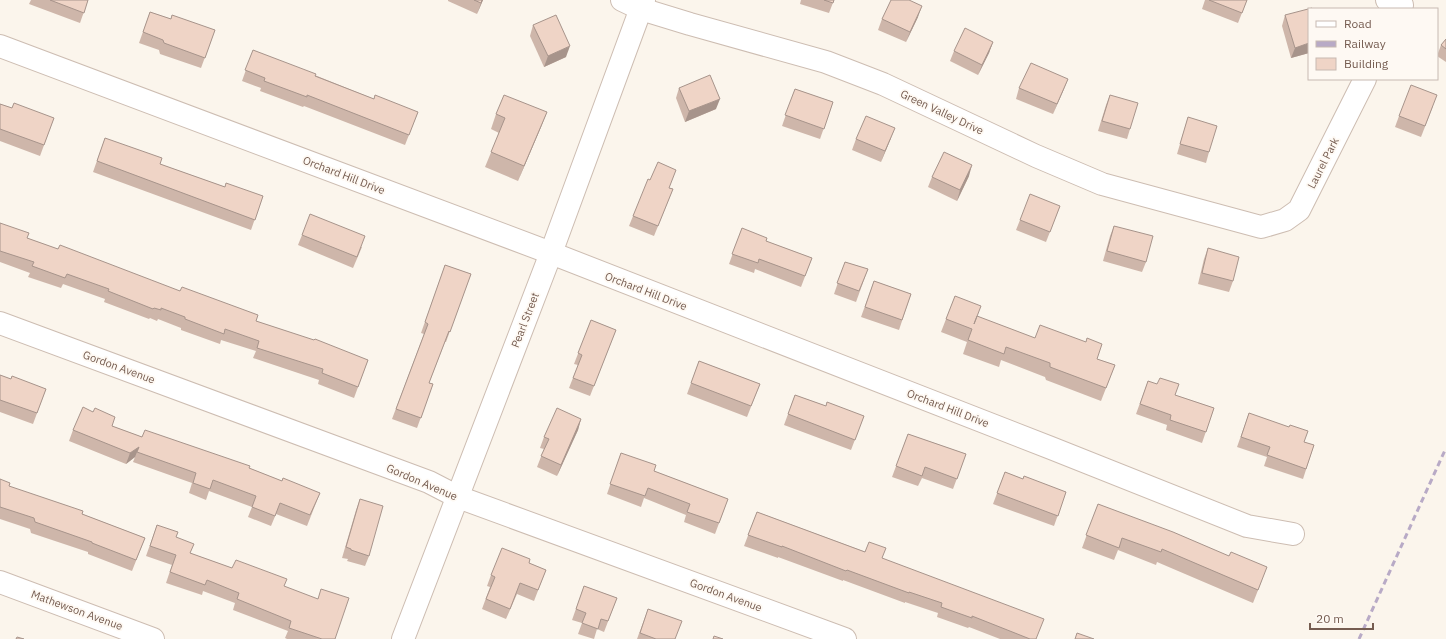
<svg xmlns="http://www.w3.org/2000/svg" width="1446" height="639" viewBox="0 0 1446 639" font-family="'IBM Plex Sans',sans-serif">
  <style>
    .lines { fill: none; stroke-linecap: round; stroke-linejoin: round }
    .street-casing { stroke: #cdbdb2; stroke-width: 24 }
    .street { stroke: #fff; stroke-width: 22 }
    .rail { stroke: #b8aac6; stroke-width: 3; stroke-dasharray: 6 4; stroke-linecap: butt }
    .wall { fill: #ceb6aa }
    .shaded-wall { fill: #a7948b }
    .building { fill: #efd4c6; stroke: #a7948b }
    .labels { text-anchor: middle; dominant-baseline: central; stroke-width: 3.5; stroke-linejoin: round; paint-order: stroke }
    .street-label { font-size: 11px; fill: #755c50; stroke: #fef9f3 }
  </style>
  <rect width="100%" height="100%" fill="#fbf5ec"/>
  <g class="lines">
    <g class="street-casing">
      <g id="street">
        <path d="M622,0l19,9 49,15 136,38 57,22 153,72 66,28 159,43 24,-7 14,-10 66,-131"/>
        <path d="M1387,0l15,5"/>
        <path d="M0,46l551,207 500,195 196,78 46,8"/>
        <path d="M0,323l429,159 29,15 387,142"/>
        <path d="M0,582l153,57"/>
        <path d="M403,639l148,-386 93,-253"/>
      </g>
    </g>
    <use href="#street" class="street"/>
    <path class="rail" d="M1359,639l87,-191"/>
  </g>
  <g class="wall">
    <path d="M31,0h57l-8,23 -51,-19z"/>
    <path d="M448,0h35l-6,14 -29,-13z"/>
    <path d="M801,0h33l-5,13 -29,-9z"/>
    <path d="M1205,0h42l-9,23 -36,-14z"/>
    <path d="M150,12l21,7 44,11 -14,38 -41,-14 -1,-4 -20,-7z"/>
    <path d="M1285,15l24,38 -18,5 -9,-32z"/>
    <path d="M918,17l-12,25 -28,-12 4,-11z"/>
    <path d="M533,25l33,32 -22,10 -14,-31z"/>
    <path d="M1446,39v23l-9,-6 4,-11z"/>
    <path d="M993,42l-4,11 -11,22 -28,-14 4,-10z"/>
    <path d="M253,50l121,49 44,13 -13,33 -101,-39 -1,1 -43,-16 1,-3 -19,-7z"/>
    <path d="M1068,79l-15,35 -37,-15 3,-11z"/>
    <path d="M679,88l37,21 -31,13 -9,-24z"/>
    <path d="M795,89l38,13 -13,37 -38,-13z"/>
    <path d="M1110,95l20,34 -3,10 -29,-8 8,-26z"/>
    <path d="M0,104l12,4 42,10 -14,38 -40,-15z"/>
    <path d="M1433,106l-12,31 -26,-10 4,-11z"/>
    <path d="M547,112l-6,15 -23,54 -33,-14 14,-34 -8,-4 5,-15z"/>
    <path d="M1188,117l21,35 -3,11 -29,-9z"/>
    <path d="M105,138l55,26 65,23 38,9 -12,34 -158,-58z"/>
    <path d="M891,138l-10,24 -29,-12 4,-11z"/>
    <path d="M969,176l-12,25 -29,-14 4,-10z"/>
    <path d="M669,188l4,1 -19,47 -25,-10 4,-10z"/>
    <path d="M1060,206l-14,36 -30,-12 4,-10z"/>
    <path d="M0,223l27,15 229,83 112,39 -14,38 -36,-14 1,-4 -66,-22 3,-7 -35,-11 -1,4 -39,-14v-2l-23,-9 -1,2 -7,-3 -1,1 -45,-17 1,-3 -42,-15 -2,4 -33,-11 2,-4 -30,-11z"/>
    <path d="M1114,226l32,36 -4,10 -39,-11 7,-25z"/>
    <path d="M742,228l24,13 46,17 -11,29 -46,-18 -1,4 -25,-9z"/>
    <path d="M302,235l60,12 -9,21 -55,-23z"/>
    <path d="M1208,248l25,33 -4,11 -31,-8 6,-25z"/>
    <path d="M845,262l23,7 -12,33 -22,-8z"/>
    <path d="M445,265l26,9 -25,68h-1l-16,41 4,1 -16,44 -25,-9 32,-85 -3,-1z"/>
    <path d="M874,281l37,13 -12,36 -38,-13z"/>
    <path d="M955,296l21,23 121,40 18,6 -14,36 -55,-21 -1,-3 -44,-17 -2,7 -36,-13 4,-12 -26,-10z"/>
    <path d="M591,320l25,10 -26,66 -21,-8 9,-23 -4,-1z"/>
    <path d="M699,361l61,23 -13,33 -60,-23z"/>
    <path d="M0,375l11,4 35,10 -13,35 -33,-12z"/>
    <path d="M1148,381l27,14 39,13 -12,35 -36,-13 1,-5 -31,-11z"/>
    <path d="M795,395l31,11 38,10 -13,34 -67,-25z"/>
    <path d="M93,412l19,14 30,11 107,31 33,13 38,12 -13,33 -31,-12 -5,12 -23,-9 4,-10 -43,-16 -3,9 -17,-7 3,-10 -59,-21 2,-5 -9,7 -57,-23 4,-11z"/>
    <path d="M1249,413l55,29 10,3 -11,34 -39,-13 3,-9 -30,-10z"/>
    <path d="M581,419l-3,11 -21,46 -20,-9 7,-18 -4,-1 4,-11z"/>
    <path d="M908,434l58,20 -13,35 -31,-11 -4,8 -26,-9z"/>
    <path d="M621,453l33,18 74,28 -13,35 -31,-12 2,-7 -42,-17 -3,9 -34,-13z"/>
    <path d="M1005,472l18,7 43,13 -12,34 -61,-22z"/>
    <path d="M0,479l9,7 136,52 -13,33 -44,-17v-2l-57,-19 -1,-4 -30,-10z"/>
    <path d="M360,499l9,57 -4,10 -18,-5 1,-2 -6,-1 14,-48z"/>
    <path d="M1098,504l164,76 -9,23 -96,-41 -1,3 -38,-15 -4,10 -32,-12z"/>
    <path d="M757,512l125,46 155,81h-37l-31,-12 -1,1 -31,-11 1,-4 -33,-11v1l-62,-23v1l-65,-24v1l-34,-12z"/>
    <path d="M157,525l19,12 14,16 94,34 51,52h-48l-2,-1 3,-7 -55,-21 2,-7 -32,-12 -1,4 -36,-12 6,-18 -26,-9z"/>
    <path d="M529,563l17,7 -12,31 -17,-7 -11,25 -24,-10 8,-22 -3,-1 4,-11z"/>
    <path d="M584,586l33,12 -13,34 -7,-3 -3,10 -16,-5 4,-11 -10,-3z"/>
    <path d="M648,609l27,30h-38z"/>
  </g>
  <g class="shaded-wall">
    <path d="M482,0h1l-6,14 4,-11z"/>
    <path d="M922,6l-4,11 -12,25 4,-10z"/>
    <path d="M993,42l-4,11 -11,22 4,-10z"/>
    <path d="M1309,43v10l-18,5 4,-10z"/>
    <path d="M570,46l-4,11 -22,10 4,-11z"/>
    <path d="M1068,79l-4,10 -11,25 4,-10z"/>
    <path d="M720,99l-4,10 -31,13 4,-11z"/>
    <path d="M547,112l-6,15 -23,54 6,-15z"/>
    <path d="M895,128l-4,10 -10,24 4,-11z"/>
    <path d="M972,165l-3,11 -12,25 3,-11z"/>
    <path d="M581,419l-3,11 -21,46 4,-11z"/>
    <path d="M139,447l-4,10 -9,7 4,-11z"/>
  </g>
  <g class="building">
    <path d="M50,0h38l-4,13z"/>
    <path d="M474,0h8l-1,3z"/>
    <path d="M824,0h10l-1,3z"/>
    <path d="M891,0h18l13,6 -12,26 -28,-13z"/>
    <path d="M1209,0h38l-5,13z"/>
    <path d="M1312,8l1,1h-4v34l-14,5 -10,-33z"/>
    <path d="M150,12l21,7 1,-4 43,15 -10,28 -41,-15 -1,-3 -20,-8z"/>
    <path d="M556,15l14,31 -22,10 -15,-31z"/>
    <path d="M965,28l28,14 -11,23 -28,-14z"/>
    <path d="M1446,39v10l-5,-4z"/>
    <path d="M253,50l63,24 -1,2 59,23 1,-4 43,17 -9,23 -102,-40v2l-43,-16 1,-3 -20,-8z"/>
    <path d="M1031,63l37,16 -11,25 -38,-16z"/>
    <path d="M710,75l10,24 -31,12 -10,-23z"/>
    <path d="M1411,85l26,10 -12,31 -26,-10z"/>
    <path d="M795,89l38,13 -9,27 -39,-14z"/>
    <path d="M504,95l43,17 -23,54 -33,-14 14,-34 -9,-4z"/>
    <path d="M1110,95l28,8 -8,26 -28,-8z"/>
    <path d="M14,103l40,15 -10,27 -44,-16v-25l12,4z"/>
    <path d="M866,116l29,12 -10,23 -29,-12z"/>
    <path d="M1188,117l29,9 -8,26 -29,-8z"/>
    <path d="M105,138l57,20 -2,6 65,23 1,-4 37,13 -8,24 -158,-59z"/>
    <path d="M944,152l28,13 -12,25 -28,-13z"/>
    <path d="M658,162l18,8 -7,18 4,1 -15,37 -25,-10 15,-37 2,1z"/>
    <path d="M1030,194l30,12 -10,26 -30,-12z"/>
    <path d="M310,214l55,22 -8,21 -55,-22z"/>
    <path d="M0,223l29,10 -2,5 31,11 2,-4 120,46 2,-4 76,28 -2,6 58,19 1,-1 53,21 -10,27 -36,-14 1,-4 -66,-21 2,-7 -34,-12 -1,5 -39,-15v-2l-24,-9v2l-7,-2 -1,1 -45,-18 1,-2 -42,-15 -2,4 -33,-12 2,-4 -34,-11z"/>
    <path d="M1114,226l39,10 -7,26 -39,-11z"/>
    <path d="M742,228l25,10 -1,3 46,17 -7,18 -46,-17 -1,4 -26,-9z"/>
    <path d="M1208,248l31,9 -6,24 -31,-8z"/>
    <path d="M845,262l23,7 -9,22 -22,-8z"/>
    <path d="M445,265l26,9 -21,58 -1,-1 -20,52 4,1 -12,34 -25,-9 32,-85 -3,-2z"/>
    <path d="M874,281l37,13 -9,26 -37,-13z"/>
    <path d="M955,296l26,10 -7,18 3,-8 58,22 5,-13 46,17 1,-4 15,6 -5,15 18,6 -9,23 -56,-21v-4l-44,-16 -2,7 -36,-14 4,-11 -26,-10z"/>
    <path d="M591,320l25,10 -22,56 -21,-8 9,-23 -4,-2z"/>
    <path d="M699,361l61,23 -9,22 -60,-23z"/>
    <path d="M0,375l11,4 1,-3 34,13 -9,24 -37,-13z"/>
    <path d="M1160,378l19,6 -4,11 39,13 -8,24 -36,-12 1,-5 -31,-11 8,-23 9,3z"/>
    <path d="M795,395l31,11 1,-4 37,14 -9,24 -67,-26z"/>
    <path d="M83,407l10,5 2,-4 20,9 -3,9 30,11 3,-7 105,36 -1,2 33,13 1,-3 37,15 -10,22 -30,-12 -5,13 -23,-9 4,-11 -43,-16 -3,9 -17,-6 3,-10 -59,-21 2,-5 -9,6 -57,-23z"/>
    <path d="M557,408l24,11 -20,46 -20,-9 8,-17 -5,-2z"/>
    <path d="M1249,413l40,14 1,-2 18,6 -4,11 10,3 -8,24 -39,-14 3,-8 -29,-10z"/>
    <path d="M908,434l58,20 -9,25 -32,-12 -3,9 -26,-10z"/>
    <path d="M621,453l35,12 -2,6 74,28 -9,24 -32,-11 3,-8 -42,-16 -3,8 -35,-12z"/>
    <path d="M1005,472l18,7 1,-3 42,16 -8,24 -61,-23z"/>
    <path d="M0,479l10,4 -1,3 74,25 -1,3 63,24 -9,22 -44,-17v-1l-57,-20 -1,-4 -34,-11z"/>
    <path d="M360,499l23,7 -14,50 -18,-6v-1l-5,-2z"/>
    <path d="M1098,504l75,28 56,24 2,-4 36,15 -9,23 -96,-41 -1,3 -39,-14 -3,10 -33,-13z"/>
    <path d="M757,512l108,40 4,-10 17,6 -4,10 162,61 -8,20h-6l-58,-23v2l-31,-11 1,-4 -33,-11v1l-62,-23 -1,1 -64,-25v1l-34,-12z"/>
    <path d="M157,525l21,7 -2,5 18,7 -4,9 42,15 4,-8 51,19 -3,7 34,13 3,-10 28,9 -14,41h-13l-33,-11 2,-7 -54,-22 2,-6 -32,-13 -2,5 -35,-13 6,-17 -26,-9z"/>
    <path d="M502,548l28,11 -1,4 17,7 -8,20 -18,-7 -10,26 -24,-10 9,-22 -4,-2z"/>
    <path d="M584,586l33,12 -9,23 -7,-2 -3,10 -16,-6 4,-10 -10,-4z"/>
    <path d="M648,609l34,12 -7,18h-19l-16,-6z"/>
    <path d="M1077,633l17,6h-19z"/>
    <path d="M714,636l9,3h-10z"/>
    <path d="M17,637l7,2h-8z"/>
  </g>
  <g class="labels">
    <g class="street-label">
      <text transform="translate(942 112) rotate(25)">Green Valley Drive</text>
      <text transform="translate(1323 163) rotate(-63)">Laurel Park</text>
      <text transform="translate(344 175) rotate(21)">Orchard Hill Drive</text>
      <text transform="translate(646 291) rotate(21)">Orchard Hill Drive</text>
      <text transform="translate(525 320) rotate(-69)">Pearl Street</text>
      <text transform="translate(119 367) rotate(20)">Gordon Avenue</text>
      <text transform="translate(948 408) rotate(21)">Orchard Hill Drive</text>
      <text transform="translate(422 482) rotate(23)">Gordon Avenue</text>
      <text transform="translate(726 595) rotate(20)">Gordon Avenue</text>
      <text transform="translate(77 610) rotate(20)">Mathewson Avenue</text>
    </g>
  </g>
  <rect x="1308" y="8" width="130" height="72" fill="#fef9f3" stroke="#c7bab2"/>
  <rect x="1316" y="21" width="20" height="6" fill="#ffffff" stroke="#c7bab2"/>
  <text x="1344" y="28" font-size="12" fill="#755c50">Road</text>
  <rect x="1316" y="41" width="20" height="6" fill="#b8aac6" stroke="#c7bab2"/>
  <text x="1344" y="48" font-size="12" fill="#755c50">Railway</text>
  <rect x="1316" y="58" width="20" height="12" fill="#efd4c6" stroke="#c7bab2"/>
  <text x="1344" y="68" font-size="12" fill="#755c50">Building</text>
  <path d="M1310 623v6h63v-6" fill="none" stroke="#755c50" stroke-width="2"/>
  <text x="1316" y="623" font-size="12" fill="#755c50" stroke="#fef9f3" stroke-width="3" paint-order="stroke">20 m</text>
</svg>
